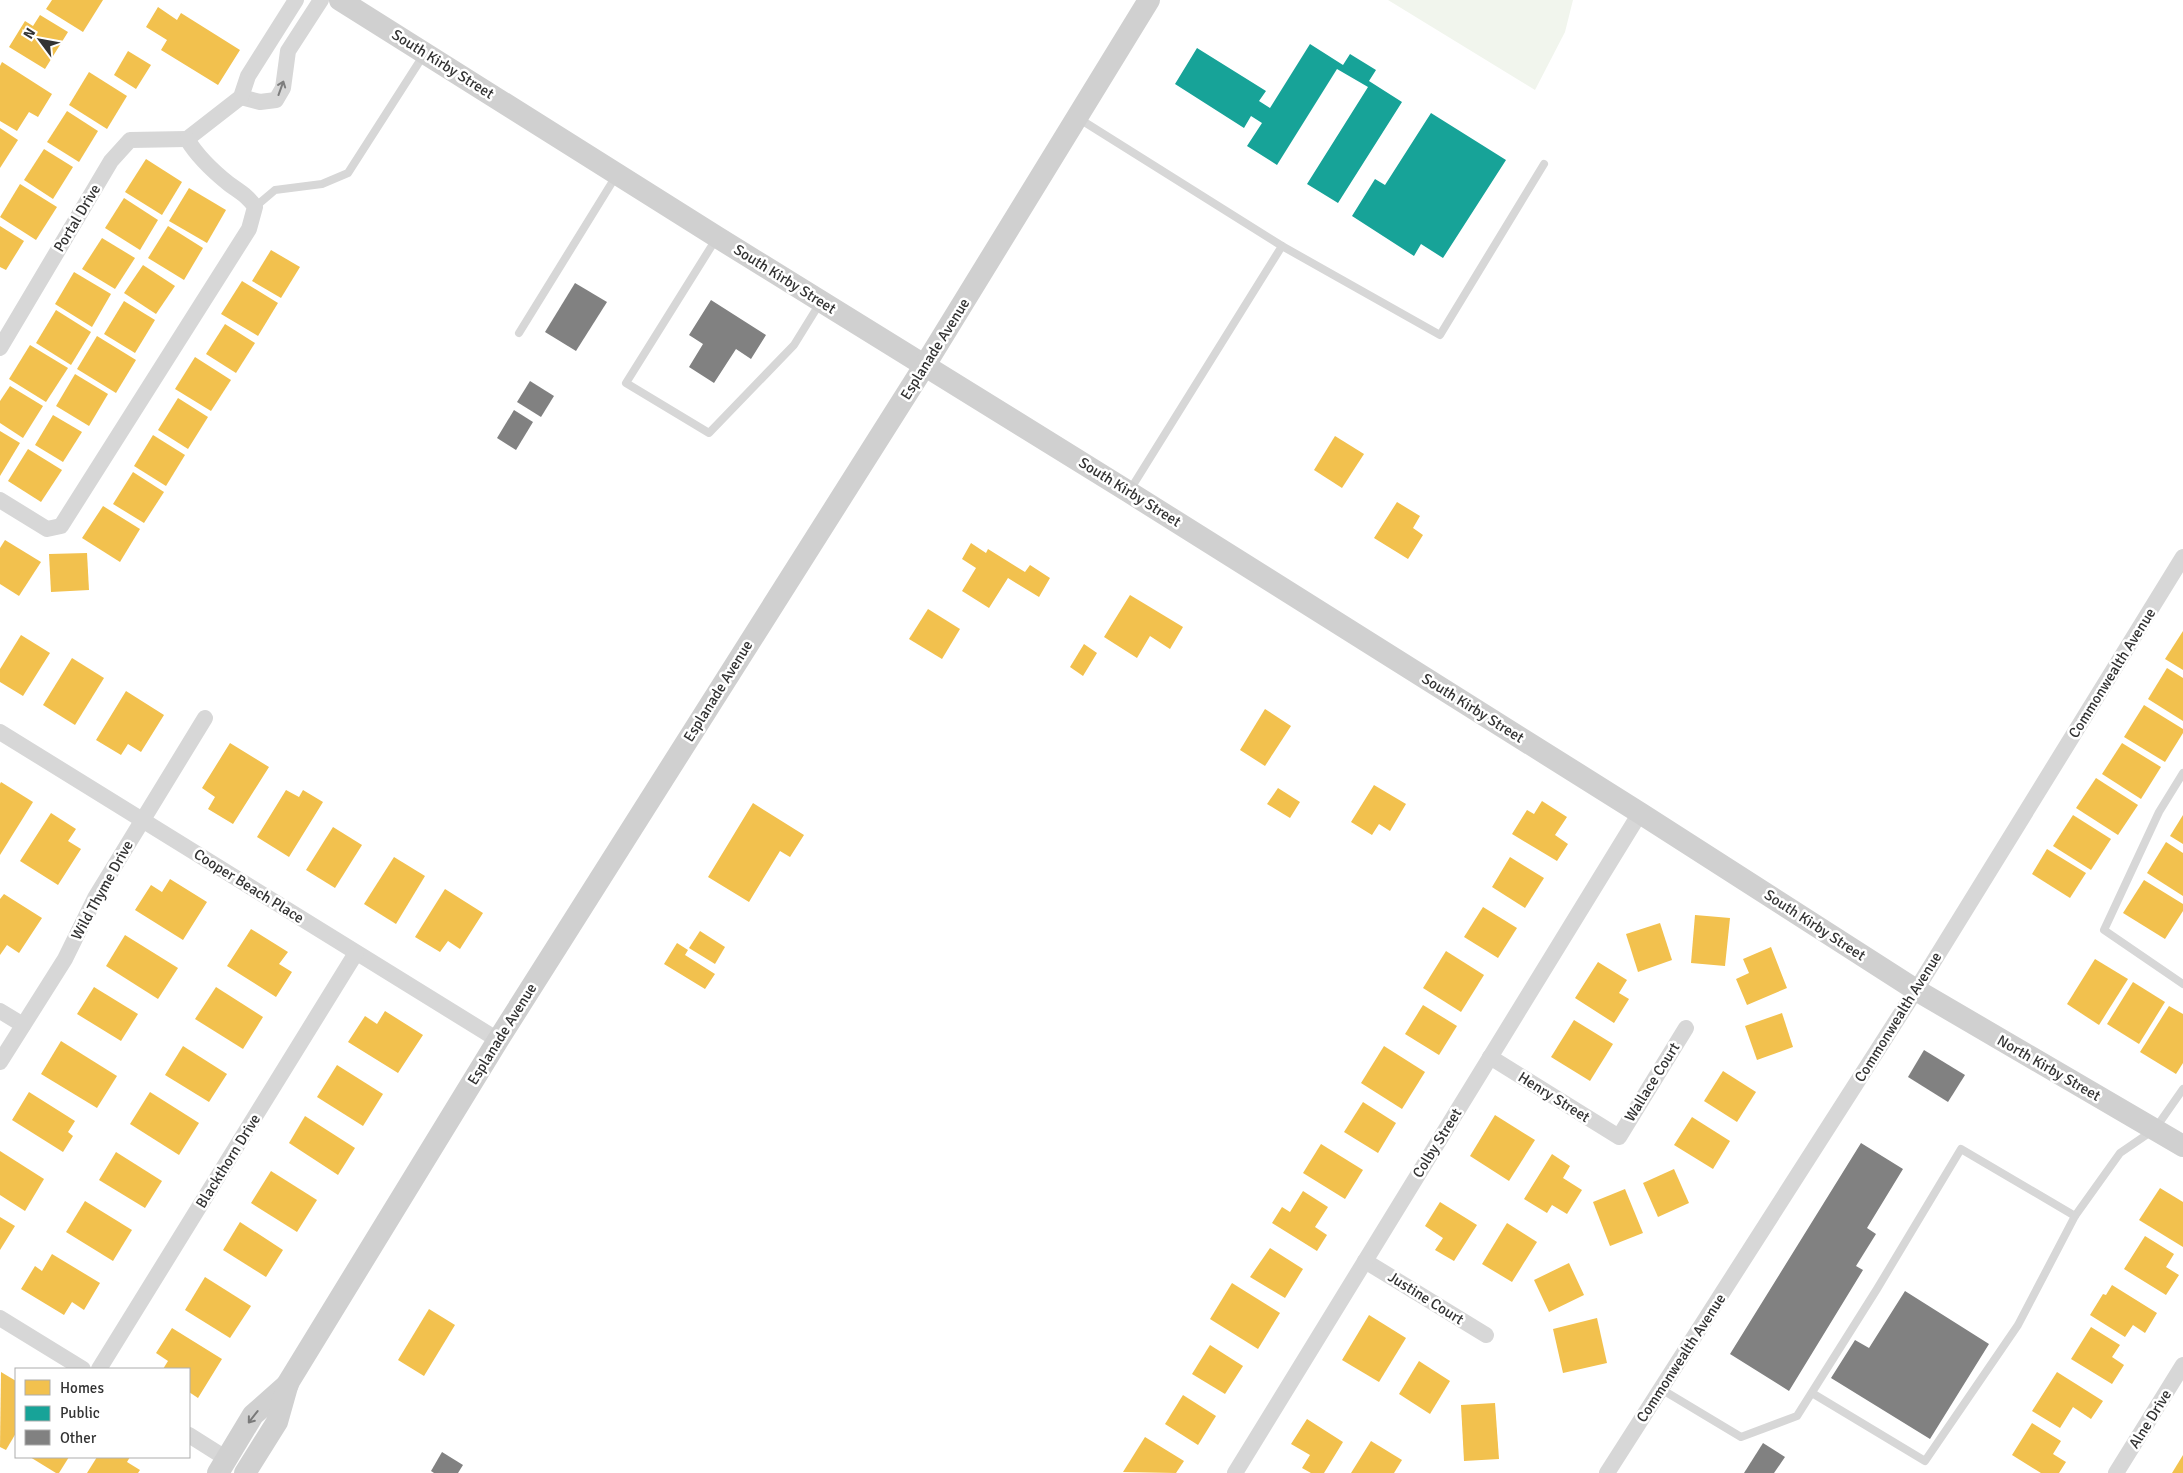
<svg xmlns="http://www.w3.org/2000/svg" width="2183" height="1473" viewBox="0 0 2183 1473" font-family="Signika,sans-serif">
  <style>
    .pitch { fill: #f1f5ed }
    .homes { fill: #f2c14e }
    .public { fill: #17a398 }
    .building { fill: #818181 }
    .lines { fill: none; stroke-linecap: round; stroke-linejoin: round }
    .lane { stroke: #d7d7d7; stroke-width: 8 }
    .street { stroke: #d7d7d7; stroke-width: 16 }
    .secondary { stroke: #d0d0d0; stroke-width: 22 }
    .oneway { stroke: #7d7d7d }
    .oneway2 { stroke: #7a7a7a }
    .labels { text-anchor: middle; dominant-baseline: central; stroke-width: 5; stroke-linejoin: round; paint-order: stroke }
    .street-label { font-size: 15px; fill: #333; stroke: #fff }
  </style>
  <rect width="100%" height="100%" fill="#fff"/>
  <path class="pitch" d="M1388,0h185l-8,32 -30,58z"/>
  <g class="homes">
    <path d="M52,0h51l-20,32 -37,-23z"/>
    <path d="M158,7l19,13 4,-7 59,37 -22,35 -57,-35 6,-10 -21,-13z"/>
    <path d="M40,15l28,17 -23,37 -36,-22 16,-26 8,5z"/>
    <path d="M128,51l23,14 -15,24 -22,-14z"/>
    <path d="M2,62l50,32 -14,23 -9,-5 -12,19 -17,-10v-55z"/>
    <path d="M89,72l38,24 -20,33 -38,-24z"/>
    <path d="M67,111l31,20 -19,31 -32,-20z"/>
    <path d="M0,128l18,12 -18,28z"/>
    <path d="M44,149l29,18 -20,32 -29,-19z"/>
    <path d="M146,159l36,23 -20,33 -37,-23z"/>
    <path d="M20,184l37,23 -21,33 -36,-23z"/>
    <path d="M189,188l37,22 -19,33 -38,-22z"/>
    <path d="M124,198l34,22 -18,30 -35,-22z"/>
    <path d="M0,226l24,15 -18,29 -6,-3z"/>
    <path d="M168,226l35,22 -19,32 -36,-22z"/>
    <path d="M102,238l33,20 -20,31 -33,-20z"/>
    <path d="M271,250l29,17 -19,31 -29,-17z"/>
    <path d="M143,265l32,21 -19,28 -32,-21z"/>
    <path d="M74,272l37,22 -19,33 -37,-23z"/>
    <path d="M242,281l36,22 -20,33 -37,-22z"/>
    <path d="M124,301l31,19 -20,33 -31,-19z"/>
    <path d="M56,310l35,22 -20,33 -35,-22z"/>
    <path d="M225,324l30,19 -19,30 -30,-19z"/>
    <path d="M97,336l39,24 -20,33 -39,-24z"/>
    <path d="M30,345l38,23 -22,34 -37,-23z"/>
    <path d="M195,357l36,23 -20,31 -36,-22z"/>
    <path d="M75,374l33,20 -19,32 -33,-20z"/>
    <path d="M10,386l33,20 -20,32 -23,-15v-22z"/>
    <path d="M178,398l30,19 -20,32 -30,-19z"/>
    <path d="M53,415l29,17 -19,30 -28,-17z"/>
    <path d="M0,431l20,12 -20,33z"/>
    <path d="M153,435l32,20 -19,31 -32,-20z"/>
    <path d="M1335,436l29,18 -22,34 -28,-18z"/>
    <path d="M28,449l34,21 -21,32 -33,-21z"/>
    <path d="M133,472l31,20 -20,31 -31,-19z"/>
    <path d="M1397,502l23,14 -7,12 10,7 -15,24 -34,-21z"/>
    <path d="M103,506l37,23 -20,33 -38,-24z"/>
    <path d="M5,540l36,22 -22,34 -19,-12v-36z"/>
    <path d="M971,543l15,10 2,-4 37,23 5,-7 20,13 -11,19 -31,-19 -19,30 -27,-17 14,-23 -14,-9z"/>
    <path d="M87,553l2,37 -38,2 -2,-38z"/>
    <path d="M1130,595l53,32 -13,22 -20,-13 -13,22 -33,-21z"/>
    <path d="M928,609l32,20 -18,30 -33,-20z"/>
    <path d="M2183,631v39l-18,-11z"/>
    <path d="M21,635l29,18 -27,43 -23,-14v-13z"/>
    <path d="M1084,644l13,9 -14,23 -13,-9z"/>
    <path d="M72,658l32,20 -29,47 -32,-20z"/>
    <path d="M2167,668l16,10v43l-35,-22z"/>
    <path d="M126,691l38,24 -23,37 -13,-8 -7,11 -25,-15z"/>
    <path d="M2144,705l39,24v4l-18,29 -41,-25z"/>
    <path d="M1265,709l26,17 -26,40 -25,-16z"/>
    <path d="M230,743l39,24 -36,57 -25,-15 7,-12 -13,-9z"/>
    <path d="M2122,743l39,24 -20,32 -39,-25z"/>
    <path d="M2096,778l42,27 -20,30 -42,-27z"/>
    <path d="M1,782l32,20 -33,53v-71z"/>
    <path d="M1374,785l32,19 -16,27 -11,-7 -7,11 -21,-13z"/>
    <path d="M1278,788l22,14 -10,16 -23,-14z"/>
    <path d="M286,790l13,7 4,-7 20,12 -34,55 -32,-20z"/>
    <path d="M1542,801l25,16 -12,18 13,9 -11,17 -45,-27 15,-24 7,4z"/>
    <path d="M753,803l51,32 -14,22 -10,-6 -31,51 -41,-25z"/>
    <path d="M51,813l25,16 -8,12 13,8 -23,36 -38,-24z"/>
    <path d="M2073,815l38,24 -20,31 -38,-24z"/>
    <path d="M2183,815v29l-13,-8z"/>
    <path d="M333,827l29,18 -27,43 -29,-18z"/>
    <path d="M2166,842l17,11v43l-36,-23z"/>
    <path d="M2047,849l39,24 -16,25 -38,-24z"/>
    <path d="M394,857l31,19 -29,48 -32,-20z"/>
    <path d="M1510,857l34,21 -19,30 -33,-21z"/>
    <path d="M170,879l37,23 -24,38 -48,-30 16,-25 11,7z"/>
    <path d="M2144,880l39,24v7l-18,28 -42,-26z"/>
    <path d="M445,889l38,24 -23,36 -12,-8 -8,11 -25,-15z"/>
    <path d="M4,894l38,24 -23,35 -12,-8 -7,10v-56z"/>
    <path d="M1483,907l34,21 -19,30 -34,-21z"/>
    <path d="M1695,915l35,3 -5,48 -34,-3z"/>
    <path d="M1660,923l12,37 -34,12 -12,-38z"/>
    <path d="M251,929l37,23 -9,12 13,8 -16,25 -49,-31z"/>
    <path d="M700,931l25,16 -10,17 -26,-16z"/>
    <path d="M125,935l53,33 -20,31 -52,-33z"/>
    <path d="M677,943l11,7 -3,5 30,19 -10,15 -41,-25z"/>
    <path d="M1771,947l16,41 -40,17 -11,-26 13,-6 -6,-14z"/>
    <path d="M1446,951l38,24 -23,37 -38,-24z"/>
    <path d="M2095,959l33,20 -29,46 -32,-21z"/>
    <path d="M1598,962l29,18 -8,13 10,6 -15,24 -39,-25z"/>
    <path d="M2133,982l32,20 -26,42 -32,-20z"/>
    <path d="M94,987l44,27 -17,27 -44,-27z"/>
    <path d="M216,987l47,30 -20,32 -48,-30z"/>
    <path d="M1423,1005l34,21 -18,29 -34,-21z"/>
    <path d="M2169,1006l14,8v49l-7,11 -36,-22z"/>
    <path d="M385,1011l38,24 -25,38 -50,-31 17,-26 12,8z"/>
    <path d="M1782,1013l11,34 -36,13 -12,-34z"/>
    <path d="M1574,1020l39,24 -23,37 -39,-24z"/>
    <path d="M61,1041l56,35 -20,32 -56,-34z"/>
    <path d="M183,1046l44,28 -18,28 -44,-27z"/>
    <path d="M1384,1046l41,26 -23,37 -41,-26z"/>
    <path d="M337,1065l46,29 -20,32 -46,-29z"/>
    <path d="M1723,1071l33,21 -19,30 -33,-21z"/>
    <path d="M29,1092l46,29 -7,11 5,4 -10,16 -51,-32z"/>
    <path d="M150,1092l49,31 -20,32 -49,-31z"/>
    <path d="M1363,1102l33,21 -18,30 -34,-21z"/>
    <path d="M1495,1115l40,25 -26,41 -39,-25z"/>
    <path d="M305,1116l50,32 -17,27 -49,-32z"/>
    <path d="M1692,1117l38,24 -17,28 -39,-24z"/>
    <path d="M1321,1144l42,26 -18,29 -42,-26z"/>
    <path d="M0,1151l44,28 -19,32 -25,-16z"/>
    <path d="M116,1152l46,29 -17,27 -46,-28z"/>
    <path d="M1552,1154l18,12 -7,12 19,12 -15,24 -15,-9 -5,8 -23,-14z"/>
    <path d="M1674,1169l15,34 -31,14 -15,-34z"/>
    <path d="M271,1171l46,29 -20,32 -46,-29z"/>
    <path d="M2160,1188l23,14v45l-44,-27z"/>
    <path d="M1625,1189l18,44 -33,13 -17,-44z"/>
    <path d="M1303,1191l25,16 -13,20 12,8 -10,16 -45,-28 10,-16 8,5z"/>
    <path d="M85,1201l47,29 -19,31 -47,-29z"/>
    <path d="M1440,1202l37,23 -23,36 -19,-11 8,-12 -18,-12z"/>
    <path d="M0,1217l15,9 -15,24z"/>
    <path d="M240,1222l43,28 -17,27 -43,-27z"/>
    <path d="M1507,1223l30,19 -25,40 -30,-18z"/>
    <path d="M2145,1236l29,18 -8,13 13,8 -13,20 -42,-26z"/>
    <path d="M1270,1248l33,21 -18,29 -35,-21z"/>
    <path d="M52,1254l48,29 -16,27 -12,-8 -8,13 -43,-26 14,-23 7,5z"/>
    <path d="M1569,1263l15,32 -35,17 -15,-32z"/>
    <path d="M205,1277l46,29 -21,32 -45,-28z"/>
    <path d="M1232,1283l48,30 -22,36 -48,-30z"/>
    <path d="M2112,1285l45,28 -12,20 -12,-8 -8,12 -35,-22 13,-21 3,1z"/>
    <path d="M429,1309l26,16 -31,51 -26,-16z"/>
    <path d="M1369,1315l37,23 -27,44 -37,-22z"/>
    <path d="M1597,1318l10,45 -44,10 -10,-44z"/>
    <path d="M2091,1327l29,18 -8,12 12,8 -12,19 -41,-25z"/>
    <path d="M172,1328l50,31 -24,39 -9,-6v-23h-26l5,-8 -12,-8z"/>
    <path d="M1210,1345l33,21 -18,28 -33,-20z"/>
    <path d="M1419,1361l31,20 -20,33 -31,-20z"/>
    <path d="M1,1372l15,9v52l-10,17 -6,-3z"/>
    <path d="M2057,1372l46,29 -12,18 -18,-12 -13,21 -28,-17z"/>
    <path d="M1183,1395l33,21 -18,29 -33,-21z"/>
    <path d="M1495,1403l4,56 -35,2 -3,-56z"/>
    <path d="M1307,1419l36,23 -19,31h-13l-9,-5 8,-13 -19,-11z"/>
    <path d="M2032,1423l29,18 -8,13 13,8 -7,11h-18l-29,-18z"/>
    <path d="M1145,1437l39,24 -8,12 -53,-1z"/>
    <path d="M1371,1441l31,19 -8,13h-43z"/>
    <path d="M2183,1455v18h-11z"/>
    <path d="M30,1457h39l-10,16h-3z"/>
    <path d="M97,1457h33l-3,5 13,8 -2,3h-51z"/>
  </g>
  <g class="public">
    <path d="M1310,44l33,21 7,-11 26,16 -7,11 33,21 -64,101 -31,-19 61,-97 -31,-18 -60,96 -30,-19 15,-23 -11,-7 -7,12 -69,-44 22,-36 69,43 -7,10 11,7z"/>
    <path d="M1431,113l75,47 -63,98 -22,-14 -7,12 -62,-40 23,-37 10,6z"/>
  </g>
  <g class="building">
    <path d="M575,283l32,19 -31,49 -31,-19z"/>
    <path d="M711,300l55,35 -15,24 -15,-10 -22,34 -25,-16 14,-23 -14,-9z"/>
    <path d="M530,381l24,15 -13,21 -24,-15z"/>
    <path d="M514,410l19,12 -17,28 -19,-12z"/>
    <path d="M1924,1050l41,25 -17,27 -40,-25z"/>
    <path d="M1861,1143l42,26 -36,59 9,6 -20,32 7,4 -74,121 -59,-37z"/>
    <path d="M1905,1291l84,53 -59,95 -99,-61 24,-38 14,8z"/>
    <path d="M1763,1443l22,14 -11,16h-30z"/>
    <path d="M442,1452l21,13 -5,8h-24l-3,-2z"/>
  </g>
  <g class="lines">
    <g class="lane">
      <path d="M1078,118l204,128 -152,244"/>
      <path d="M255,207l20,-17 47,-6 26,-11 75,-117"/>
      <path d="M716,239l-90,144 83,50 85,-88 26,-42"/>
      <path d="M1282,246l158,89 104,-171"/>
      <path d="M519,333l97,-157"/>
      <path d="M2183,773l-24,39 -55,118 79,54"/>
      <path d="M1661,1389l80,48 56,-21 80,-127 84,-140 114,67 45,-63 35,-24 28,-40"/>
      <path d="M1812,1393l113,68 93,-136 57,-109"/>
    </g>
    <g class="street">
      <path d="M241,97l19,5 16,-2 7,-12 5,-37 33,-51"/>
      <path d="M187,139l54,-42 7,-21 48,-76"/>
      <path d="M0,348l111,-187 19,-21 57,-1"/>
      <path d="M0,500l47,29 14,-3 188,-297 6,-22c-7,-11 -15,-15 -26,-23 -15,-12 -32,-28 -42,-45"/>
      <path d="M0,732l498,308"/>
      <path d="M0,1011l23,14"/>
      <path d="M1490,1057l129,80 67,-109"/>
      <path d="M0,1062l65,-103 30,-61 110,-180"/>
      <path d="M1365,1261l121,74"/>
      <path d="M0,1318l83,51"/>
      <path d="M99,1369l257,-416"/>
      <path d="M189,1435l38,24"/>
      <path d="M1235,1473l405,-660"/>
      <path d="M1607,1473l309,-483 267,-433"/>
      <path d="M2116,1473l67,-108"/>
    </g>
    <g class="secondary">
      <path d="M340,0l377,237 412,255 511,321 276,177 267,156"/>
      <path d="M218,1473l35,-58 35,-31"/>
      <path d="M245,1473l32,-51 11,-39 210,-343 427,-675 224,-365"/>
    </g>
  </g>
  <defs><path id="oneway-shaft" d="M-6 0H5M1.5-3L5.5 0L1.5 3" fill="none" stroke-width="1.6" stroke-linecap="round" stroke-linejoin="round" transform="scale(1.25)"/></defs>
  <use class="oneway" href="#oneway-shaft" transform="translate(281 88) rotate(-70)"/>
  <use class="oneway2" href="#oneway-shaft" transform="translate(253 1417) rotate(128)"/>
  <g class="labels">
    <g class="street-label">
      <text transform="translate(443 64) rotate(32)">South Kirby Street</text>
      <text transform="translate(77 218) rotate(-59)">Portal Drive</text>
      <text transform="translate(785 279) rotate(32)">South Kirby Street</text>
      <text transform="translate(935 349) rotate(-58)">Esplanade Avenue</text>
      <text transform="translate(1130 492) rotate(32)">South Kirby Street</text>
      <text transform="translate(2112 673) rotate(-58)">Commonwealth Avenue</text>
      <text transform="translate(718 691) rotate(-58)">Esplanade Avenue</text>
      <text transform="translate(1473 708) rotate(32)">South Kirby Street</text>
      <text transform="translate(249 886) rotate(32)">Cooper Beach Place</text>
      <text transform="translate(102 890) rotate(-61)">Wild Thyme Drive</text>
      <text transform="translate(1815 925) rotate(33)">South Kirby Street</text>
      <text transform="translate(1898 1017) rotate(-58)">Commonwealth Avenue</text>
      <text transform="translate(502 1034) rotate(-58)">Esplanade Avenue</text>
      <text transform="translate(2049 1068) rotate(30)">North Kirby Street</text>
      <text transform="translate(1652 1082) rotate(-58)">Wallace Court</text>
      <text transform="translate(1554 1097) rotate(32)">Henry Street</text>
      <text transform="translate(1437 1143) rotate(-58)">Colby Street</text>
      <text transform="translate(228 1161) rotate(-58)">Blackthorn Drive</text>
      <text transform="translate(1426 1298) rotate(32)">Justine Court</text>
      <text transform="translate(1681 1358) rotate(-57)">Commonwealth Avenue</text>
      <text transform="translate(2150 1419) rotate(-58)">Alne Drive</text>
    </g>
  </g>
  <rect x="15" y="1368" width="175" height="90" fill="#ffffff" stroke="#adadad"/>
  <rect x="25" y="1380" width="25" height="15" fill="#f2c14e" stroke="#adadad"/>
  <text x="60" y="1393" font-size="15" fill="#333333">Homes</text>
  <rect x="25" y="1406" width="25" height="15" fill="#17a398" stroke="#adadad"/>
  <text x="60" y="1418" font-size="15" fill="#333333">Public</text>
  <rect x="25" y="1430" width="25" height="15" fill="#818181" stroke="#adadad"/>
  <text x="60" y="1443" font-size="15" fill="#333333">Other</text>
  <g transform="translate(40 40) rotate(302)" stroke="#ffffff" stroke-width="4" paint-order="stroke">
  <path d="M0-4L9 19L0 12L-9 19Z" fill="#333333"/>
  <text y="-8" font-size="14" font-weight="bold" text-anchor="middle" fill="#333333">N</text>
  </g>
</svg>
